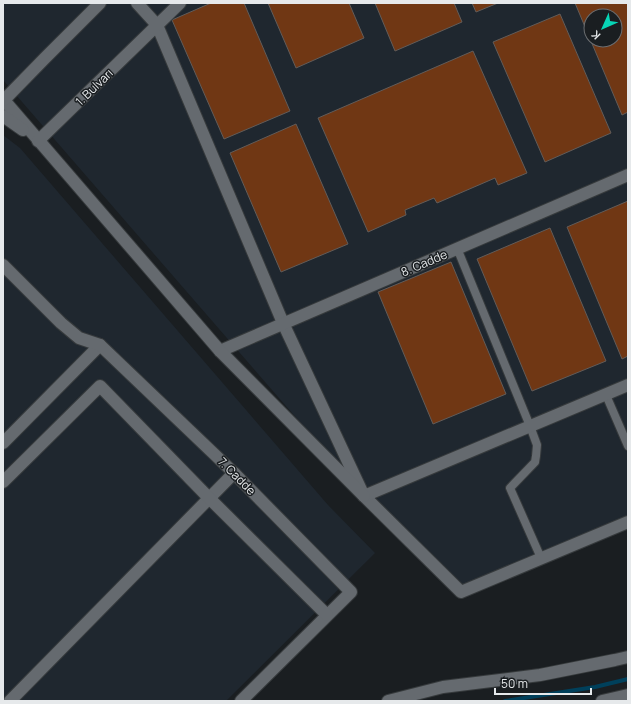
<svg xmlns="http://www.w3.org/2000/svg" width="631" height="704" viewBox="0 0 631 704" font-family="Manrope,sans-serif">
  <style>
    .built { fill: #1f272f; fill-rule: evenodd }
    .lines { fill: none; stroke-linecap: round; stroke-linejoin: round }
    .stream { stroke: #00405b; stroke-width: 4 }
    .building { fill: #703714; stroke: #625c59; fill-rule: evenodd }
    .lane-casing { stroke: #363a3c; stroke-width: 10 }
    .street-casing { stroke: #363a3c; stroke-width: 14 }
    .secondary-casing { stroke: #363a3c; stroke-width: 14 }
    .lane { stroke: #656a6f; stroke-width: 8 }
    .street { stroke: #656a6f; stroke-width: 12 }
    .secondary { stroke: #656a6f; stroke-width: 12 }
    .labels { text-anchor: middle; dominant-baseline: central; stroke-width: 3; stroke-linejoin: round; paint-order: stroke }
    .street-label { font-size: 12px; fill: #e6e9eb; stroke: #1a1e21 }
  </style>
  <rect width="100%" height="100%" fill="#1a1e21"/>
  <g class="built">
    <path d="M3,3h625v513l-167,76 -97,-96 -361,-416zM591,16h24v24h-24z"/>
    <path d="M3,135l17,13 308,357 47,48 -149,148h-223z"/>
  </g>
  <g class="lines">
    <path class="stream" d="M505,701l90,-14 33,-8"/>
  </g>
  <g class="building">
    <path d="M211,3h33l46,108 -66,28 -52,-119z"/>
    <path d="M268,3h81l15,35 -68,30z"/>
    <path d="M375,3h79l8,19 -67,29z"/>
    <path d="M472,3h26l-22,9z"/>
    <path d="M575,3h53v109l-6,3zM591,16h24v24h-24z"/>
    <path d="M560,14l51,119 -66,29 -52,-120z"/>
    <path d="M473,51l54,122 -29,12 -3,-7 -58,25 -3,-5 -29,12 1,5 -38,17 -50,-114z"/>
    <path d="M296,124l52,120 -67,28 -51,-119z"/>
    <path d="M628,201v155l-6,3 -55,-132z"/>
    <path d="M550,228l56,133 -74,30 -55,-132z"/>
    <path d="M451,262l55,132 -73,30 -55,-132z"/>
  </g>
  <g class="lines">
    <g class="lane-casing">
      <g id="lane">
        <path d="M457,248l73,178 7,19 -1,11 -1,6 -25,26 31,70"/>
        <path d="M606,395l22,51"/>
      </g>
    </g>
    <g class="street-casing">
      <g id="street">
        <path d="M157,25l126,298 81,173 97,96 167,-70"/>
        <path d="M220,351l408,-176"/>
        <path d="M3,443l97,-98"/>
        <path d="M364,496l264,-111"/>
        <path d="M10,701l224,-228"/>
      </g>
    </g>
    <g class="secondary-casing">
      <g id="secondary">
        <path d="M137,3l20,22"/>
        <path d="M3,99l217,252 144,145"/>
        <path d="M4,100l41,-42 55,-55"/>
        <path d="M3,116l20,14"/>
        <path d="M38,141l142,-138"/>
        <path d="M3,265l58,58 18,15 21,7 134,128 117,119 -110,109"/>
        <path d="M3,482l97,-96 109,112 118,117"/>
        <path d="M388,701l55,-14 97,-12 75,-15 13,-3"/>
        <path d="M602,701l26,-6"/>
      </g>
    </g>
    <use href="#lane" class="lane"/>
    <use href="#street" class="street"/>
    <use href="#secondary" class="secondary"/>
  </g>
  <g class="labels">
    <g class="street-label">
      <text transform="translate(94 87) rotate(-44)">1. Bulvarı</text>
      <text transform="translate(424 263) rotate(-23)">8. Cadde</text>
      <text transform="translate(237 476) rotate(45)">7. Cadde</text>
    </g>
  </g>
  <rect width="631" height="704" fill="none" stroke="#e6e9eb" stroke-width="8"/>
  <g transform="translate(603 28) rotate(225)"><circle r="19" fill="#1a1e21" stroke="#6c6f72"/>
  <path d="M0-3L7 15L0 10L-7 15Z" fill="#07d5b6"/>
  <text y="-6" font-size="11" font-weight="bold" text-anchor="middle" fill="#e6e9eb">K</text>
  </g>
  <path d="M495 688v6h96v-6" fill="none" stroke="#e6e9eb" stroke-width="2"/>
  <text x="501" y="688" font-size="12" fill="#e6e9eb" stroke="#1a1e21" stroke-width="3" paint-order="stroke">50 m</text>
</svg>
